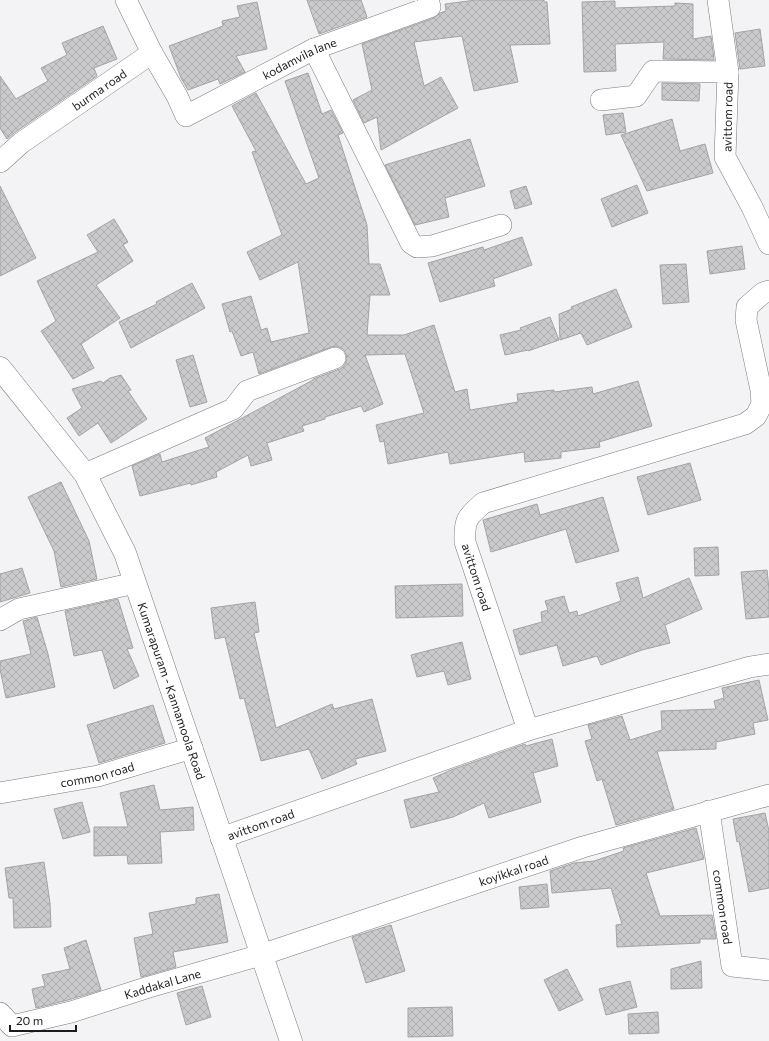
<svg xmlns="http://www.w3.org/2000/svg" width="769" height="1041" viewBox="0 0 769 1041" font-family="Commissioner,sans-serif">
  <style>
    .building { fill: url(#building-cross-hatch); stroke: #a2a3a5 }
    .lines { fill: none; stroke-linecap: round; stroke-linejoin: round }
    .street-casing { stroke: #797a7d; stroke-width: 22 }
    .secondary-casing { stroke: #797a7d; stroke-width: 23 }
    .street { stroke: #fff; stroke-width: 21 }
    .secondary { stroke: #fff; stroke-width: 22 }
    .labels { text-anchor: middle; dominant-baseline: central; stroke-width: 3; stroke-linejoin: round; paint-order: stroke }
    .street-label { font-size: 12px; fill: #1b1b1c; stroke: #fff }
  </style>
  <defs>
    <pattern id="building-cross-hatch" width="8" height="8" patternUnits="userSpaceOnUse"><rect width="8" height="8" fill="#cacacd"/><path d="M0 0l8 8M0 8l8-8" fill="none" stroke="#adadaf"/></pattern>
  </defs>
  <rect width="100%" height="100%" fill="#f3f3f6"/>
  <g class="building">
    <path d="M307,0h54l6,17 -48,17z"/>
    <path d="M476,0h68v2h3l3,42 -40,1 8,37 -44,9 -12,-55 -48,6 10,44 17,-9 17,31 -77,42 -4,-33 -13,6 -11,-23 19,-10 -10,-46 72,-26 6,-5 6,-2 -1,-7z"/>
    <path d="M615,1v7l60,-2v-3l18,1v35l18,-3 3,24 -51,-1 1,-17 -49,2 1,27 -32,1 -2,-70z"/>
    <path d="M257,2l10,47 -31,7 9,16 -25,12 -2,-5 -30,11 -7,-12 -12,-32 54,-20 -1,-5 18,-4 -3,-11z"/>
    <path d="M103,26l14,33 -23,9 3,8 -83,57 -7,6 -7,-11v-52l16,23 32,-18 -7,-13 26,-13 -5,-12z"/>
    <path d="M760,29l5,37 -25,3 -5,-36z"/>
    <path d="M308,73l14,41 9,-4 12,23 -5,2 29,90 2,39h11l10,31h-20l-3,40h37l30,-10 21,67 12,-3 3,21 48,-8 -1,-8 37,-4v2l38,-5 1,7 45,-13 14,45 -53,16 1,5 -39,5v6l-36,4 -1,-10 -74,12 -2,-12 -60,12 -4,-23 -4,1 -4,-17 48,-12 -19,-59 -40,1 18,49 -19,8 -3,-6 -36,11v2l-23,7 2,5 -37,12 5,17 -21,6 -3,-11 -32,17 1,5 -26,8v-2l-51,13 -8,-30 28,-12 2,8 47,-15 -4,-9 108,-58v-1l27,-10 4,-3 3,-6 -1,-6 -3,-5 -6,-3 -6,1 -72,27 -6,-22 -12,4 -9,-25 -2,1 -8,-28 29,-8 10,34 6,-2 4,14 38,-9 -11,-71 -38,18 -13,-28 35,-17 -30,-83 4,-1 -24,-45 24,-13 50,91 13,-6 -34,-97z"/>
    <path d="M662,83l38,1 -1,17 -37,-1z"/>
    <path d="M623,113l3,19 -20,3 -3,-20z"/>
    <path d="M672,119l8,32 25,-7 8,29 -66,18 -26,-56z"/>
    <path d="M470,139l15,47 -40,12 4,19 -34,8 -30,-60z"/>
    <path d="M637,185l11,28 -36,14 -11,-28z"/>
    <path d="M0,186l36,72 -36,18z"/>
    <path d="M526,186l6,18 -17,5 -5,-18z"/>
    <path d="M114,219l14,23 -5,3 10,16 -37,24 24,33 -39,26 13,24 -21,11 -32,-48 15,-10 -19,-40 61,-29 -11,-17z"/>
    <path d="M522,237l10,28 -39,14 2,7 -55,16 -12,-39 55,-16 1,3z"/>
    <path d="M742,246l3,23 -35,5 -3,-23z"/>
    <path d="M686,264l3,38 -26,2 -3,-39z"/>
    <path d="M192,283l13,25 -74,40 -12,-26 38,-18 -1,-2z"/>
    <path d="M616,289l16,38 -45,18 -6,-12 -21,7 -1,-26 13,-5 -1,-2z"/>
    <path d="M550,317l9,23 -31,11v-1l-23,5 -5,-20 21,-5 -1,-2z"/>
    <path d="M193,355l14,47 -17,5 -14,-47z"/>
    <path d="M121,375l10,15 -3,1 19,28 -36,24 -13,-20 -19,13 -12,-18 15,-10 -10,-19 29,-8 2,2 7,-5z"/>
    <path d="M690,463l11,37 -53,15 -11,-38z"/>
    <path d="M61,482l28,59 8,38 -36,8 -7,-36 -26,-54z"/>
    <path d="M603,497l16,54 -43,12 -10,-34 -75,23 -8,-32 54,-16 3,11z"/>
    <path d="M718,547l1,28 -24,1 -1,-28z"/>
    <path d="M22,568l8,25 -30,9v-28z"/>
    <path d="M767,570l2,19v28l-23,2 -5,-47z"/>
    <path d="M638,577l5,21 46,-20 13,31 -37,16 5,18 -28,7 -41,15 -4,-9 -34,10 -6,-21 -37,10 -7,-25 29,-8 -1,-10 7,-2 -3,-9 19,-5 5,17 8,-2 1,5 43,-15 -5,-18z"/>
    <path d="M462,584l1,32 -67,2 -1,-32z"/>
    <path d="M118,599l15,49 -6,1 12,27 -25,13 -12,-39 -28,6 -9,-45z"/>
    <path d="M255,602l4,30 -5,1 22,95 56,-24 2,5 38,-10 14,52 -31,8 2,5 -35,15 -13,-30 -48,12 -17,-63 -4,1 -15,-62 -10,2 -4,-31z"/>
    <path d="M37,617l11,37 7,33 -49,11 -6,-29v-8l31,-7 -8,-33z"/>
    <path d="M462,642l9,37 -23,6 -4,-14 -27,6 -6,-22z"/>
    <path d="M759,680l9,40 -15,3 2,11 -39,8v7l-59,2 17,58 -58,16 -14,-46 -5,2 -12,-40 7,-2 -4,-14 34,-9 8,24 32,-10 -1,-19 55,-2 -2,-8 10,-3 -2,-10z"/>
    <path d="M153,705l12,38 -66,20 -12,-38z"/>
    <path d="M552,739l6,27 -25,7 8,29 -52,16 -5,-15 -31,14 -42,11 -7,-28 35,-8 -6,-14 18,-8 74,-26 1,2z"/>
    <path d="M154,785l6,25 33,-3 1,23 -34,2 2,31 -34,1 -1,-9 -33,1v-29h34l-8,-34z"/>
    <path d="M82,802l8,30 -27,7 -9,-30z"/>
    <path d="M765,813l4,18v57l-20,4 -10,-51 -2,1 -4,-23z"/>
    <path d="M696,828l8,31 -58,14 14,43 52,-1 4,24h-16v4l-83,4 -1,-22 6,-1 -11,-36 -59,5 -2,-22 24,-8 20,-2 30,-10 -1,-3z"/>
    <path d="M44,862l6,41 1,24 -37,1 -1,-30h-4l-4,-30z"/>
    <path d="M547,884l2,23 -28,2 -2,-22z"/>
    <path d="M219,894l9,48 -55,10 3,15 -35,10 -7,-39 19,-4 -4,-21 47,-9v-6z"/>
    <path d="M391,925l14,46 -39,12 -14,-46z"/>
    <path d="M86,940l15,50 -33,10 -32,8 -4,-19 13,-3 -3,-11 28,-6 -6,-21z"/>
    <path d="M701,961l1,27 -31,1v-20z"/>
    <path d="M567,969l16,31 -24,11 -15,-31z"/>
    <path d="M630,981l7,26 -31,8 -7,-26z"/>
    <path d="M202,986l9,31 -25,8 -9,-32z"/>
    <path d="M452,1007l1,29 -45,1v-29z"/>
    <path d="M658,1012l1,21 -30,1 -1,-20z"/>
  </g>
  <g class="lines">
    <g class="street-casing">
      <g id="street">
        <path d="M718,0l10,72"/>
        <path d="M314,49l97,194 6,4 15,-1 69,-21"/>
        <path id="s1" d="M152,53l25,43 9,20 128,-67 116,-42 -2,-7"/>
        <path d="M601,100l35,-4 17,-25 75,1 -3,85 27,50 17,37"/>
        <path id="s2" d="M0,162l21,-19 131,-90 -26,-53"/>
        <path d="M85,474l148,-65 14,-18 88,-33"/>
        <path d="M0,620l19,-11 116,-26"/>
        <path d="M528,730l222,-63 19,-3"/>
        <path id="s3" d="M0,793l98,-17 94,-28"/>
        <path id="s4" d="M709,811l23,155 37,4"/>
        <path id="s5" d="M221,838l307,-108 -63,-188c-1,-22 2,-25 18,-39l262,-79 11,-8 6,-12 -1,-14 -15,-70 1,-13 16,-14 6,-2"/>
        <path id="s6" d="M0,1013l12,13 59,-14 78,-25 112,-32 322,-108 186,-52"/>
      </g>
    </g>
    <g class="secondary-casing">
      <g id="secondary">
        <path id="s7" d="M0,368l85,106 40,79 166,488"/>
      </g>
    </g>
    <use href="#street" class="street"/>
    <use href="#secondary" class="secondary"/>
  </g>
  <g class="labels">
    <g class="street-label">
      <text stroke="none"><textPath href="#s1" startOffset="199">kodamvila lane</textPath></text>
      <text stroke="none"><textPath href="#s2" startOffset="123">burma road</textPath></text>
      <text transform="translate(727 117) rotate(-89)">avittom road</text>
      <text transform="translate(477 577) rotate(72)">avittom road</text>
      <text stroke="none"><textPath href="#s7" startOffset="370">Kumarapuram - Kannamoola Road</textPath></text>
      <text stroke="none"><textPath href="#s3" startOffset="99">common road</textPath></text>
      <text stroke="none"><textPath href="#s5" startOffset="42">avittom road</textPath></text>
      <text stroke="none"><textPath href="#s6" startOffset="543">koyikkal road</textPath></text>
      <text stroke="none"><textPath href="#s4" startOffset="97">common road</textPath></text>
      <text stroke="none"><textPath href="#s6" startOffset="174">Kaddakal Lane</textPath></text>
    </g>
  </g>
  <path d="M10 1025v6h66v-6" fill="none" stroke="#1b1b1c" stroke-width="2"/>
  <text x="16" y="1025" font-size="12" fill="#1b1b1c" stroke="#ffffff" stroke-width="3" paint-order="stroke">20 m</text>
</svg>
